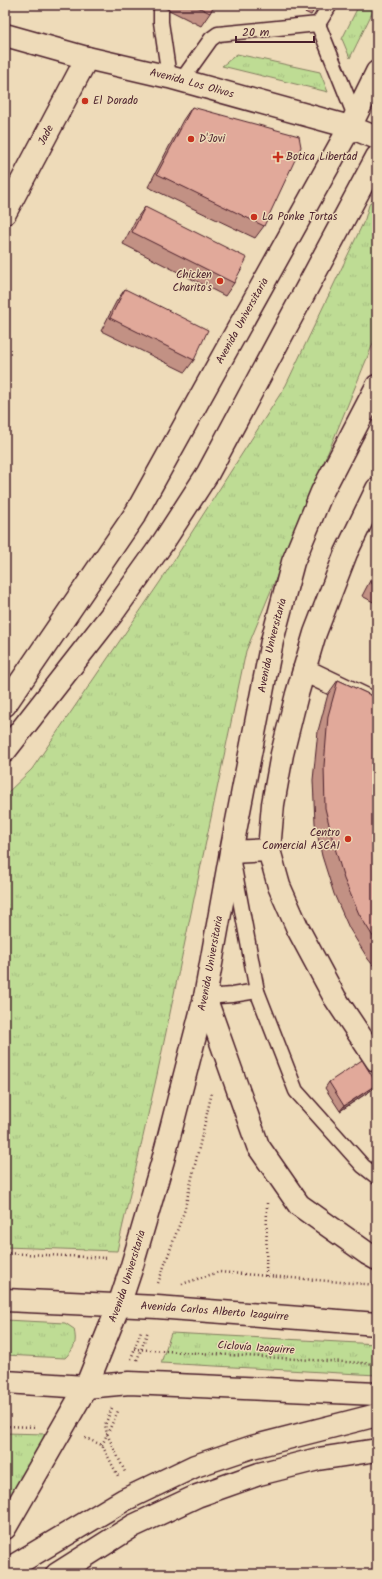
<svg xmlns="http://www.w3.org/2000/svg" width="382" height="1579" viewBox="0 0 382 1579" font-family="Kalam,sans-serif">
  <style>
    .grass { fill: url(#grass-tufts); stroke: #847e60 }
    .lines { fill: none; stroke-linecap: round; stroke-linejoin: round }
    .lane-casing { stroke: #4a1f2b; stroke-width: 17 }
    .street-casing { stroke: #4a1f2b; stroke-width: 25 }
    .secondary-casing { stroke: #4a1f2b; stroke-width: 25 }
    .primary-casing { stroke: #4a1f2b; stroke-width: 25 }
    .path { stroke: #4a1f2b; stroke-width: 2.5; stroke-dasharray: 1 3; stroke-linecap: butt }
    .lane { stroke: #eedbb9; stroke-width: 14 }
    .street { stroke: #eedbb9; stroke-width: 22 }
    .secondary { stroke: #eedbb9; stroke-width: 22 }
    .primary { stroke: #eedbb9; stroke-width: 22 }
    .wall { fill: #c29184; stroke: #4a1f2b }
    .shaded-wall { fill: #9e766c; stroke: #4a1f2b }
    .building { fill: #e1a99a; stroke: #4a1f2b }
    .poi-dot { fill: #c8321e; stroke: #eedbb9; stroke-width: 1.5 }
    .labels { text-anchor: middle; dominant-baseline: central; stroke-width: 3; stroke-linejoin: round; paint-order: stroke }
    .street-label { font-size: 11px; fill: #4a1f2b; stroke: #eedbb9 }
    .poi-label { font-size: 11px; fill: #4a1f2b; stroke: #eedbb9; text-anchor: start }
  </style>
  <defs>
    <pattern id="grass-tufts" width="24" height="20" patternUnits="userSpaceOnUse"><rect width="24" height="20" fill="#bedc94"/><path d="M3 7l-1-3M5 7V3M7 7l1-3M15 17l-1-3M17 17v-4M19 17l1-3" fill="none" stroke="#a5bc80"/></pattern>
  </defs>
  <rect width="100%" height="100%" fill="#eedbb9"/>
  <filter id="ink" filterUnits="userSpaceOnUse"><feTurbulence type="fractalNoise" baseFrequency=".025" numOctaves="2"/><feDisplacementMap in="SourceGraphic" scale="8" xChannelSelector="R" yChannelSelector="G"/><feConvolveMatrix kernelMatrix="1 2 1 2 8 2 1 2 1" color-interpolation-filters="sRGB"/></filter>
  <g filter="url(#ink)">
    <g class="grass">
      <path d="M359,5h17l-26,53 -8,-19z"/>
      <path d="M237,54l83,18 8,20 -106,-26z"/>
      <path d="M377,192v142l-131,317 -89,424 -40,176 -112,-4v-452l27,-26 128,-187 126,-197 79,-166 4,-14z"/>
      <path d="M5,1320l60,3 9,6c3,14 1,19 -9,29l-60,-3z"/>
      <path d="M171,1333l206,11v31l-216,-12z"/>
      <path d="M5,1433l41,1 -41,73z"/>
    </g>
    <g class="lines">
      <g class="lane-casing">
        <g id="lane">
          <path d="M163,5l-2,5v12l8,55"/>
          <path d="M318,24l37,92"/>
          <path d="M181,81l30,-42 7,-5 100,-10 12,-19"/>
          <path d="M233,862l24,129 39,100 67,75 14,11"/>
          <path d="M205,997l27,-2 25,-4"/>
        </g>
      </g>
      <g class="street-casing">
        <g id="street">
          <path id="s1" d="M5,213l82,-155"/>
          <path d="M304,670l73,35"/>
        </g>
      </g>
      <g class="secondary-casing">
        <g id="secondary">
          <path id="s2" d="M5,35l82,23 82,19 181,50 27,11"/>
          <path d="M377,489l-31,64 -31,80 -18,61 -15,60 -9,50 -4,46 10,36 19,43 37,69 42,63"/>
          <path id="s3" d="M5,705l131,-192 214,-386 27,-55"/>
          <path d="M57,1574l76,-48 64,-30 62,-22 59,-15 59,-9"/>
        </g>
      </g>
      <g class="primary-casing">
        <g id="primary">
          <path d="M5,751l107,-137 50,-70 46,-71 169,-316"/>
          <path d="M231,852l38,-2"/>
          <path d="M205,997l53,149 41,59 69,49 9,5"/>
          <path id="s4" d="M5,1300l152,7 220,17"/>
          <path d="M5,1382l81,5 43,-4 248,11"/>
          <path id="s5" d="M5,1528l81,-141 33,-82 12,-36 32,-109 42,-163 26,-145 41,-211 21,-79 29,-70 55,-106"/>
          <path d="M5,1571l119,-71 71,-34 57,-19 125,-32"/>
        </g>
      </g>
      <g class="path">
        <path d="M5,1253l103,5"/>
        <path d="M266,1276l1,-73"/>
        <path d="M158,1283l26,-71 28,-120"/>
        <path d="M182,1284l37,-12 158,13"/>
        <path d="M134,1349l243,15"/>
        <path d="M131,1359l10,-28"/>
        <path d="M137,1360l11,-29"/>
        <path d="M112,1408l-7,17 2,9 19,40"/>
        <path d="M5,1426l29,1"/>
        <path d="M85,1438l17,7 16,31"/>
        <path d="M102,1445l17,-36"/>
      </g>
      <use href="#lane" class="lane"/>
      <use href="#street" class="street"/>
      <use href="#secondary" class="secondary"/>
      <use href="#primary" class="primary"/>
    </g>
    <g class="wall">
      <path d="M166,5h48l-4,8 -9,13 -36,-18z"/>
      <path d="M290,5h27l-6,10z"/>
      <path d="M192,107l72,119 -9,12 -107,-51 35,-67z"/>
      <path d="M145,207l89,76 -9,13 -102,-52 13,-25z"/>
      <path d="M125,289l69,71 -9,12 -84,-41 15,-29z"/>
      <path d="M377,567v37l-15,-8z"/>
      <path d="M338,680l39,18v272l-9,-11 -19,-31 -15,-34 -12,-38 -7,-33 -2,-43 5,-49 10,-37z"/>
      <path d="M329,1082l44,7 -33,22 -15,-23z"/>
    </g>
    <path class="shaded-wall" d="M377,1084l-4,5 -33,22 4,-5z"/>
    <g class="building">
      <path d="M194,5h20l-4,8z"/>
      <path d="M305,5h12l-2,5z"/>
      <path d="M192,107l107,29 2,11 -37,79 -107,-52z"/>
      <path d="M145,207l102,51 -13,25 -102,-51z"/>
      <path d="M125,289l83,41 -14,30 -84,-42z"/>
      <path d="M377,572v14l-6,-3z"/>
      <path d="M338,680l39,18v245l-18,-29 -15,-35 -11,-38 -8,-33 -1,-42 4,-50z"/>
      <path d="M362,1060l15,24 -33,22 -15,-24z"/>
    </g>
  </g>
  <g class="poi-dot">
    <circle cx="85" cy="101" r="4"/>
    <circle cx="191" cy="139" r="4"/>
    <path d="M276 151h4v4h4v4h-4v4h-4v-4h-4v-4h4z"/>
    <circle cx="254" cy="217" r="4"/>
    <circle cx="220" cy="281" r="4"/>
    <circle cx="348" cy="839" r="4"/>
  </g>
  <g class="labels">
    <g class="street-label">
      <text stroke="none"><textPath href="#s2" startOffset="193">Avenida Los Olivos</textPath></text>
      <text stroke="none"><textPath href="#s1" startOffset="88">Jade</textPath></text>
      <text stroke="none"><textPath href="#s3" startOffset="452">Avenida Universitaria</textPath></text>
      <text stroke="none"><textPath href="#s5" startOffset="929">Avenida Universitaria</textPath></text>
      <text stroke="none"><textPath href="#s5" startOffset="605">Avenida Universitaria</textPath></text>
      <text stroke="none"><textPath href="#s5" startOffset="281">Avenida Universitaria</textPath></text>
      <text stroke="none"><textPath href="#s4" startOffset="210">Avenida Carlos Alberto Izaguirre</textPath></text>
      <text transform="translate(256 1348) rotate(4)">Ciclovía Izaguirre</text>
    </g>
    <g class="poi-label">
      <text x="93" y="101">El Dorado</text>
      <text x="199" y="139">D'Jovi</text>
      <text x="286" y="157">Botica Libertad</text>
      <text x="262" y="217">La Ponke Tortas</text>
      <text x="212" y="275" text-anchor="end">Chicken<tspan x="212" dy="13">Charito's</tspan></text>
      <text x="340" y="833" text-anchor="end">Centro<tspan x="340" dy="13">Comercial ASCAI</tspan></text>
    </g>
  </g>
  <rect width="382" height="1579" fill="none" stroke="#eedbb9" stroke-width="20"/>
  <rect x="10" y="10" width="362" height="1559" fill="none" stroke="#4a1f2b" stroke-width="1.5" filter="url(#ink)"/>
  <path d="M236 36v6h78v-6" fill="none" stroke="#4a1f2b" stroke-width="2"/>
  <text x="242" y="36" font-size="12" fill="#4a1f2b" stroke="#eedbb9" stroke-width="3" paint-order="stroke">20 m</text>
</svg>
